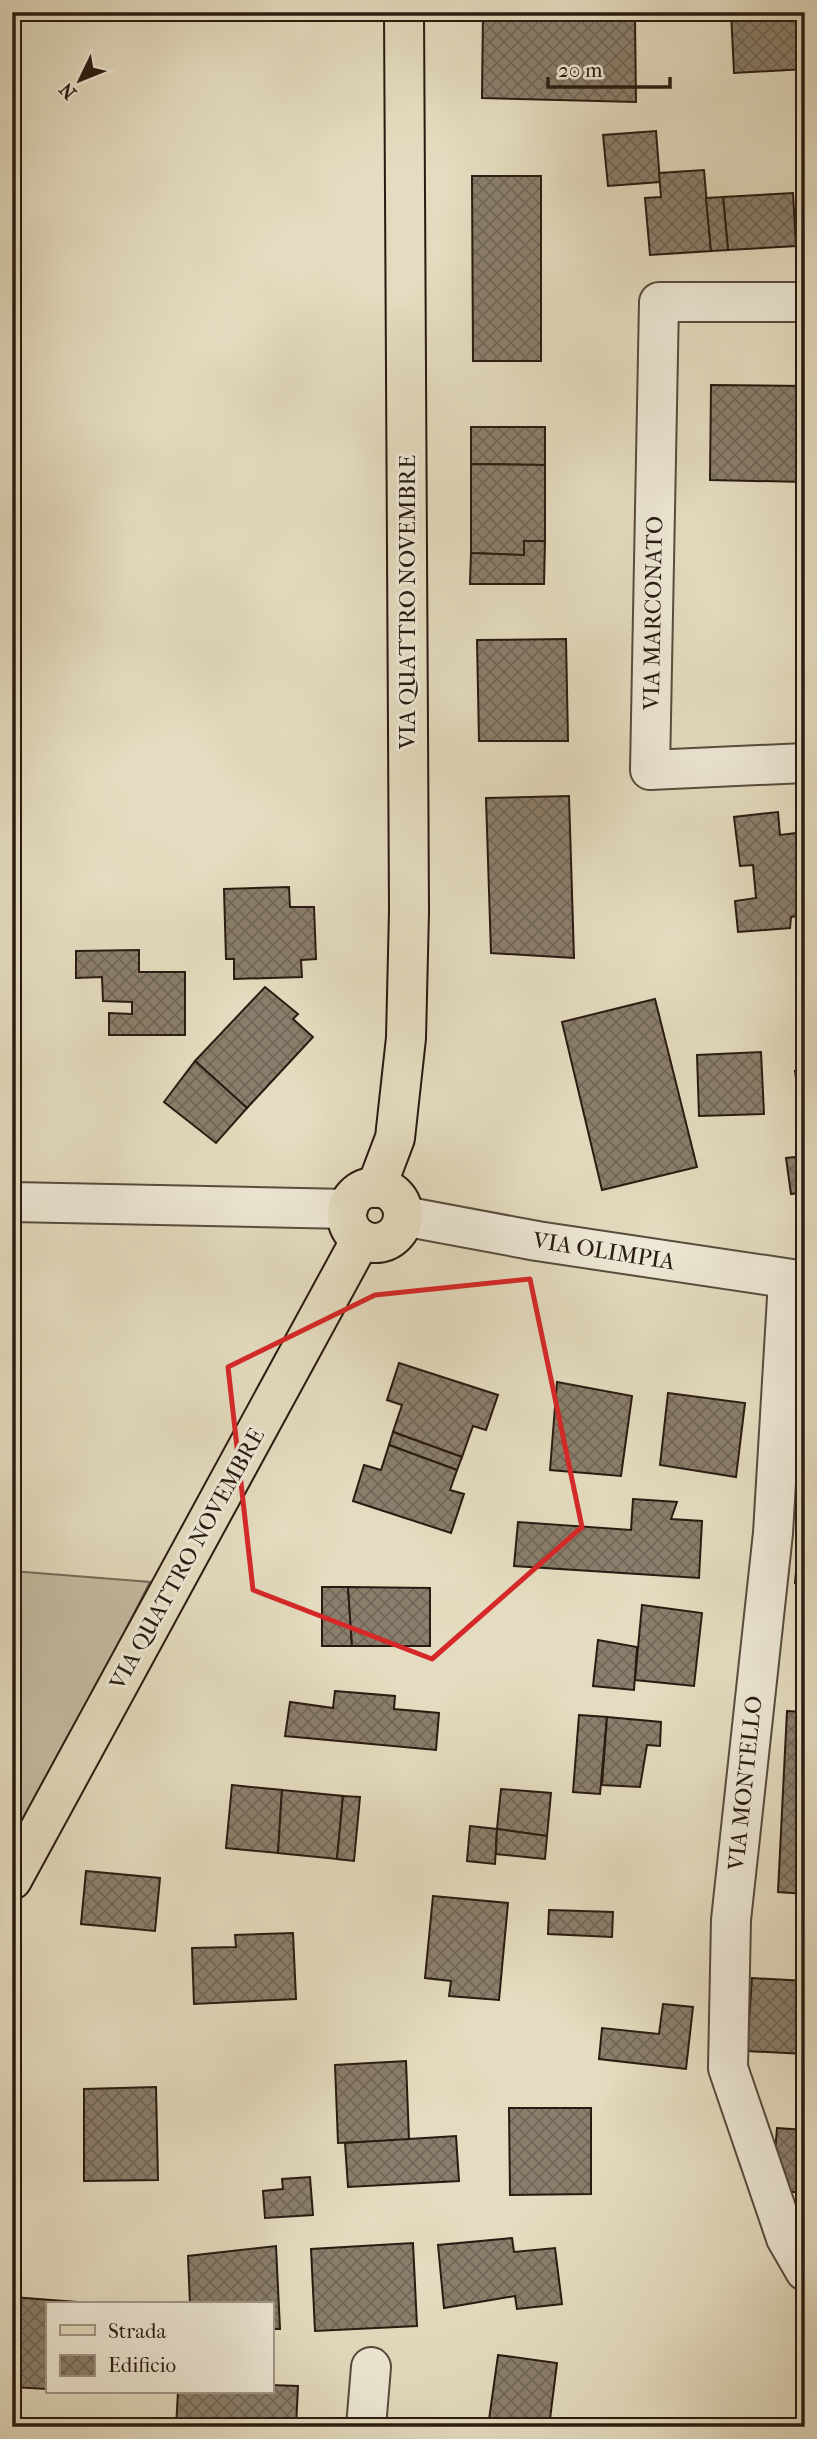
<svg xmlns="http://www.w3.org/2000/svg" width="817" height="2439" viewBox="0 0 817 2439" font-family="'IM FELL French Canon',serif">
  <style>
    .grass { fill: #c4bba2; stroke: #766b5a; stroke-width: 2 }
    .building { fill: url(#building-cross-hatch); stroke: #291b11; stroke-width: 2 }
    .lines { fill: none; stroke-linecap: round; stroke-linejoin: round }
    .minor-casing { stroke: #584b3d; stroke-width: 42 }
    .major-casing { stroke: #291b11; stroke-width: 42 }
    .minor { stroke: #ede8d6; stroke-width: 38 }
    .major { stroke: #e4dcc0; stroke-width: 38 }
    .marked { fill: none; stroke: #d62828; stroke-width: 5; stroke-linejoin: round }
    .labels { text-anchor: middle; dominant-baseline: central; stroke-width: 6; stroke-linejoin: round; paint-order: stroke }
    .street-label { font-size: 23px; fill: #291b11; stroke: #ede8d6 }
  </style>
  <defs>
    <pattern id="building-cross-hatch" width="8" height="8" patternUnits="userSpaceOnUse" patternTransform="scale(1.75)"><rect width="8" height="8" fill="#8a7f6c"/><path d="M0 0l8 8M0 8l8-8" fill="none" stroke="#716757"/></pattern>
  </defs>
  <rect width="100%" height="100%" fill="#e4dcc0"/>
  <filter id="stains"><feTurbulence type="fractalNoise" baseFrequency=".00286" numOctaves="4"/><feColorMatrix values="0 0 0 0 .2 0 0 0 0 .09 0 0 0 0 .02 0 0 0 .5 -.17"/></filter>
  <radialGradient id="worn" r=".72"><stop offset=".6" stop-color="#630" stop-opacity="0"/><stop offset="1" stop-color="#630" stop-opacity=".3"/></radialGradient>
  <path class="grass" d="M12,1571l138,11 -138,270z"/>
  <g class="building">
    <path d="M483,12l152,7 1,83 -154,-4z"/>
    <path d="M731,12h74v57l-71,4z"/>
    <path d="M656,131l4,51 -52,4 -5,-51z"/>
    <path d="M704,170l7,81 -61,4 -5,-57 16,-1 -2,-24z"/>
    <path d="M472,176h69v185h-68z"/>
    <path d="M793,193l3,53 -68,4 -5,-53z"/>
    <path d="M723,197l5,53 -17,1 -5,-53z"/>
    <path d="M711,385l94,1v96l-95,-2z"/>
    <path d="M471,427h74v38l-74,-1z"/>
    <path d="M471,464l74,1v76h-21v14l-53,-2z"/>
    <path d="M524,541h21l-1,43h-74l1,-31 53,2z"/>
    <path d="M566,639l2,102h-89l-2,-101z"/>
    <path d="M569,796l5,162 -83,-5 -5,-155z"/>
    <path d="M778,812l2,23 25,-3v83l-14,2 -1,11 -52,4 -3,-31 21,-3 -3,-33 -13,1 -6,-49z"/>
    <path d="M289,887l1,20h24l2,52 -15,1 1,17 -68,2v-20h-8l-2,-70z"/>
    <path d="M139,950v22h46v63h-76v-22l23,1v-12l-29,-1 -1,-24 -26,1v-27z"/>
    <path d="M265,987l33,27 -5,5 20,18 -66,71 -52,-47z"/>
    <path d="M655,999l42,168 -95,23 -40,-168z"/>
    <path d="M761,1052l3,62 -65,2 -2,-61z"/>
    <path d="M195,1061l52,47 -31,35 -52,-41z"/>
    <path d="M805,1070v56h-2l-8,-55z"/>
    <path d="M805,1156v36l-14,2 -5,-36z"/>
    <path d="M399,1363l99,32 -12,35 -13,-4 -11,31 -69,-25 9,-27 -15,-5z"/>
    <path d="M557,1382l75,14 -11,80 -71,-6z"/>
    <path d="M668,1393l77,10 -9,74 -76,-12z"/>
    <path d="M393,1432l69,25 -5,13 -68,-25z"/>
    <path d="M389,1445l68,25 -7,20 14,4 -13,39 -98,-32 11,-36 17,5z"/>
    <path d="M805,1472v112l-10,-1z"/>
    <path d="M633,1499l44,3 -6,17 31,2 -3,57 -185,-12 4,-44 113,8z"/>
    <path d="M322,1587h26l4,59h-30z"/>
    <path d="M348,1587l82,1v58h-78z"/>
    <path d="M642,1605l60,8 -8,73 -59,-6z"/>
    <path d="M598,1640l39,7 -3,43 -41,-4z"/>
    <path d="M335,1691l60,5 -1,13 45,4 -3,37 -151,-14 5,-34 43,6z"/>
    <path d="M787,1711l18,1v182l-27,-2z"/>
    <path d="M579,1715l28,2 -7,77 -27,-2z"/>
    <path d="M607,1717l54,5 -1,24 -13,-1 -7,42 -38,-2z"/>
    <path d="M232,1785l50,5 -4,63 -52,-5z"/>
    <path d="M501,1789l50,4 -4,43 -50,-7z"/>
    <path d="M282,1790l61,6 -6,63 -59,-6z"/>
    <path d="M343,1796l17,1 -6,64 -17,-2z"/>
    <path d="M470,1826l27,3 -2,35 -28,-3z"/>
    <path d="M497,1829l50,7 -2,23 -49,-5z"/>
    <path d="M86,1871l74,7 -5,53 -74,-7z"/>
    <path d="M433,1896l75,7 -9,97 -50,-4 2,-15 -26,-3z"/>
    <path d="M549,1910l64,2 -1,25 -64,-3z"/>
    <path d="M293,1933l3,66 -102,5 -2,-56 44,-1 -1,-12z"/>
    <path d="M752,1978l53,3v73l-58,-3z"/>
    <path d="M663,2004l30,3 -7,62 -87,-10 3,-31 57,6z"/>
    <path d="M406,2061l3,79 -71,3 -3,-78z"/>
    <path d="M156,2087l2,93 -74,1v-92z"/>
    <path d="M509,2108h82v86l-81,1z"/>
    <path d="M777,2128l28,2v63l-33,-3z"/>
    <path d="M456,2136l3,45 -111,6 -3,-44z"/>
    <path d="M310,2177l3,38 -48,3 -2,-27 20,-2 -1,-10z"/>
    <path d="M512,2238l2,14 41,-4 7,56 -45,5 -2,-13 -71,12 -6,-63z"/>
    <path d="M413,2243l4,83 -102,5 -4,-82z"/>
    <path d="M276,2246l4,83h-9v-25h-81l-2,-48z"/>
    <path d="M12,2297l79,6 -44,1v85l-35,-2z"/>
    <path d="M498,2355l59,8 -8,64h-61z"/>
    <path d="M271,2385l27,1 -2,41h-120l2,-35h93z"/>
  </g>
  <g class="lines">
    <g class="minor-casing">
      <g id="minor">
        <path d="M805,302h-146l-9,468 155,-7"/>
        <path d="M12,1202l336,7"/>
        <path d="M403,1216l134,25 268,40"/>
        <path d="M788,1281l-15,252 -42,387 -3,148 58,170 19,33"/>
        <path d="M366,2427l5,-60"/>
      </g>
    </g>
    <g class="major-casing">
      <g id="major">
        <circle cx="375" cy="1215" r="28"/>
        <path d="M376,1188l19,-50 11,-100 3,-127 -5,-899"/>
        <path d="M12,1880l349,-641"/>
      </g>
    </g>
    <use href="#minor" class="minor"/>
    <use href="#major" class="major"/>
  </g>
  <path class="marked" d="M530,1279l52,248 -150,132 -179,-69 -25,-223 147,-72z"/>
  <g class="labels">
    <g class="street-label">
      <text transform="translate(407 602) rotate(-90)">VIA QUATTRO NOVEMBRE</text>
      <text transform="translate(653 613) rotate(-89)">VIA MARCONATO</text>
      <text transform="translate(604 1251) rotate(9)">VIA OLIMPIA</text>
      <text transform="translate(187 1559) rotate(-61)">VIA QUATTRO NOVEMBRE</text>
      <text transform="translate(745 1783) rotate(-84)">VIA MONTELLO</text>
    </g>
  </g>
  <rect width="817" height="2439" fill="none" stroke="#e4dcc0" stroke-width="42"/>
  <rect x="14" y="14" width="789" height="2411" fill="none" stroke="#291b11" stroke-width="3.5"/>
  <rect x="21" y="21" width="775" height="2397" fill="none" stroke="#291b11" stroke-width="2"/>
  <rect x="46" y="2302" width="228" height="91" fill="#ede8d6" stroke="#9f9687" stroke-width="2"/>
  <rect x="60" y="2325" width="35" height="10" fill="#e4dcc0" stroke="#9f9687" stroke-width="2"/>
  <text x="108" y="2338" font-size="21" fill="#291b11">Strada</text>
  <rect x="60" y="2355" width="35" height="21" fill="url(#building-cross-hatch)" stroke="#9f9687" stroke-width="2"/>
  <text x="108" y="2372" font-size="21" fill="#291b11">Edificio</text>
  <g transform="translate(80 80) rotate(227)" stroke="#ede8d6" stroke-width="5" paint-order="stroke">
  <path d="M0-5L12 26L0 18L-12 26Z" fill="#291b11"/>
  <text y="-10" font-size="19" font-weight="bold" text-anchor="middle" fill="#291b11">N</text>
  </g>
  <path d="M548 77v10h122v-10" fill="none" stroke="#291b11" stroke-width="3.5"/>
  <text x="558" y="77" font-size="21" fill="#291b11" stroke="#ede8d6" stroke-width="5" paint-order="stroke">20 m</text>
  <rect width="100%" height="100%" filter="url(#stains)"/>
  <rect width="100%" height="100%" fill="url(#worn)"/>
</svg>
